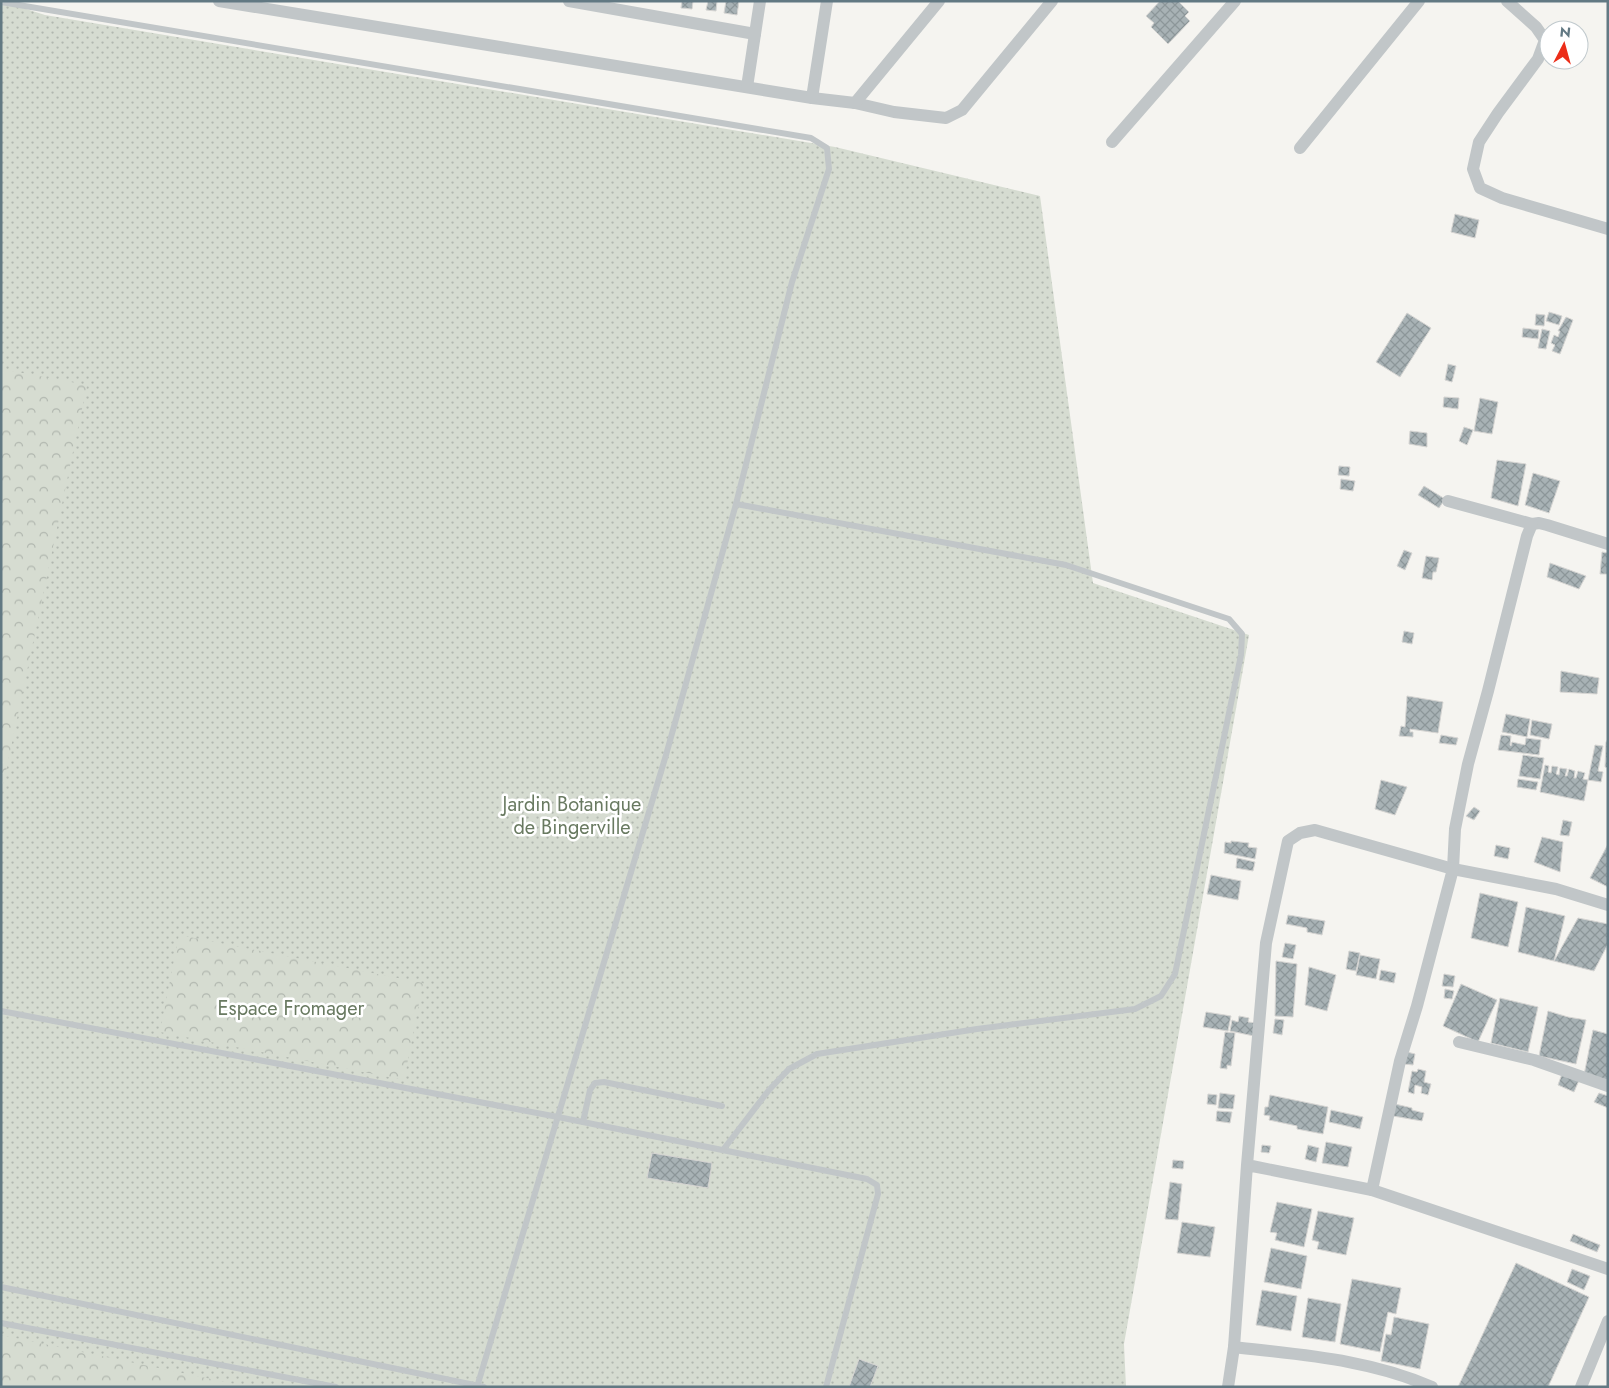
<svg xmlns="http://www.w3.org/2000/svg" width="1609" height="1388" viewBox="0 0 1609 1388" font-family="Jost,sans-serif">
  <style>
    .green { fill: url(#green-dots) }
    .forest { fill: url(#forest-crowns) }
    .building { fill: url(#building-cross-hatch); stroke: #d6d5d3 }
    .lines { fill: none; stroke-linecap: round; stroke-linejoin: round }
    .lane { stroke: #c1c6c8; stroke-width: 6 }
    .street { stroke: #c1c6c8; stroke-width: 12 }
    .labels { text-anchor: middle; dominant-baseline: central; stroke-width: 5; stroke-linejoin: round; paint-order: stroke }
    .park-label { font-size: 20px; fill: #697a61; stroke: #fff }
  </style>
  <defs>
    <pattern id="green-dots" width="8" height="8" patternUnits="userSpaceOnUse" patternTransform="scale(1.25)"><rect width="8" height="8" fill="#d6dcd1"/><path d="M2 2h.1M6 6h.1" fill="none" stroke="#b1b7af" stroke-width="1.8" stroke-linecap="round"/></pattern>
    <pattern id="forest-crowns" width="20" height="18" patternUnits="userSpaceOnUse" patternTransform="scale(1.25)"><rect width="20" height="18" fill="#d6dcd1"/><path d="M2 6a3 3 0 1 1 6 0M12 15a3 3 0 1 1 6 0" fill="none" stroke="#b1b7af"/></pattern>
    <pattern id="building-cross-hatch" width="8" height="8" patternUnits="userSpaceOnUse" patternTransform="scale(1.25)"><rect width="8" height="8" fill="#a8b2b5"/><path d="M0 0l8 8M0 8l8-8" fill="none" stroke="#8c9699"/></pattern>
  </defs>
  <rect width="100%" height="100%" fill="#f5f4f0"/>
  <path class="green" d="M1,1l44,14 790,132 205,49 53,387 156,52 -125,709 2,43h-1125z"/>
  <g class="forest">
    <path d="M1,369l86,16 -86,410z"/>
    <path d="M179,935l244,48 -19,97 -244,-48z"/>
    <path d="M1,1335l248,52h-248z"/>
  </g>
  <g class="building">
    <path d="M682,1h11l-1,8 -11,-1z"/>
    <path d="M708,1h9l-1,10 -10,-1z"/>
    <path d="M726,1h13l-2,14 -13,-2z"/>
    <path d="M1160,1h18l11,11 -4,4 5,5 -22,23 -17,-17 3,-4 -8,-7z"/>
    <path d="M1455,214l24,6 -4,18 -24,-6z"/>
    <path d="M1549,312l13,4 -3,9 -13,-4z"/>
    <path d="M1407,313l24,15 -31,49 -24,-15z"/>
    <path d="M1536,314l9,1 -1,11 -9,-1z"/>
    <path d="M1566,317l7,3 -13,34 -8,-3 3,-6 -4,-2 3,-8 4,2 2,-6h-2z"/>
    <path d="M1523,328l16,2 -1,9 -16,-2z"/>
    <path d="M1542,329l8,2 -4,18 -8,-1z"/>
    <path d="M1448,364l8,2 -4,16 -7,-2z"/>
    <path d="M1444,397l15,1 -1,11 -15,-2z"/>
    <path d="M1480,398l18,4 -6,32 -18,-3z"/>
    <path d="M1464,427l9,3 -6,15 -8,-4z"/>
    <path d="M1410,431l17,2v14l-18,-3z"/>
    <path d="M1497,460l29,4 -8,42 -27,-8z"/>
    <path d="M1339,466l11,1 -1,9 -11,-1z"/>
    <path d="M1533,473l27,8 -11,32 -24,-8z"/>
    <path d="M1341,479l14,2 -2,10 -13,-2z"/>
    <path d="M1424,486l21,13 -6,9 -21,-13z"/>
    <path d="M1404,550l8,3 -7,17 -8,-4z"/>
    <path d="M1602,552l6,1v21h-8z"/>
    <path d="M1426,556l13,2 -3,14h-3l-1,8 -10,-2z"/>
    <path d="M1550,563l36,13 -7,13 -32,-12z"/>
    <path d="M1404,631l10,2 -2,11 -10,-2z"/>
    <path d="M1561,671l38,7 -2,16 -37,-2z"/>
    <path d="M1407,696l36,6 -5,31 -28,-4v3h3v5l-14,-1 2,-10 4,1z"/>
    <path d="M1506,714l24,5 -3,18 -25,-5z"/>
    <path d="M1532,720l20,4 -3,15 -19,-4z"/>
    <path d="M1441,735l17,3 -2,7 -17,-2z"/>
    <path d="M1501,735l10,1 -1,9 1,1 1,-4 13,3 1,-7 15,2 -2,15 -41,-5z"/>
    <path d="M1608,739v29l-3,-1 1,-25z"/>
    <path d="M1595,745l8,1 -5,25 5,1 -2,10 -13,-2z"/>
    <path d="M1523,755l21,3 -4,21 -21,-3z"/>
    <path d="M1545,765l4,1 -1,6 3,1 1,-7 6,1 -2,7 3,1 1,-7 7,1 -2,7h2l2,-7 6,2 -1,7h2l2,-7 7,2 -2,6 5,1 -4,21 -44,-9z"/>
    <path d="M1518,779l20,3 -2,8 -19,-3z"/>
    <path d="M1381,780l26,7 -12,28 -20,-6z"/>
    <path d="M1474,807l6,4 -6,9 -8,-4z"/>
    <path d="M1563,820l9,2 -3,14 -9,-1z"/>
    <path d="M1542,837l21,5 -3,30 -26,-10z"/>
    <path d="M1231,841l18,2 -1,4 9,1 -2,11 -31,-6 1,-11 6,1z"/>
    <path d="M1608,844v43l-18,-9z"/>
    <path d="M1496,845l14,3 -2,11 -14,-3z"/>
    <path d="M1237,858l18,4 -2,9 -17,-3z"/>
    <path d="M1211,875l30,6 -3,19 -31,-6z"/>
    <path d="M1480,893l38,9 -10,45 -37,-9z"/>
    <path d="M1526,907l39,9 -11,45 -36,-9z"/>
    <path d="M1288,915l37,6 -3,14 -15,-3v-4l-21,-4z"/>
    <path d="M1578,918l30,6v20l-14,27 -40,-10z"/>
    <path d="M1285,943l11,2 -3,14 -11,-2z"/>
    <path d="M1349,951l11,2 -4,18 -10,-2z"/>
    <path d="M1360,955l20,4 -4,20 -20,-4z"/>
    <path d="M1276,961l21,3 -4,53 -18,-1z"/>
    <path d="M1309,967l27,8 -9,36 -22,-6z"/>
    <path d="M1381,970l15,3 -2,10 -15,-3z"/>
    <path d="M1444,974l11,2 -2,11 -11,-1z"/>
    <path d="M1461,984l36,16 -19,42 -35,-16z"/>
    <path d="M1445,989l9,2 -2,8 -8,-1z"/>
    <path d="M1500,998l38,9 -10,45 -37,-9z"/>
    <path d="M1548,1011l20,6 18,3 -10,44 -37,-8z"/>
    <path d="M1206,1012l25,4 -3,15 -25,-4z"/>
    <path d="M1239,1016l10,2 -1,4 9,1 -3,13 -24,-5 2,-11 6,2z"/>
    <path d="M1275,1019l9,1 -2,15 -9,-2z"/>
    <path d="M1593,1030l15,4v46l-24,-5z"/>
    <path d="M1225,1032l10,1 -4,33 -4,-1v4l-7,-1z"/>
    <path d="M1407,1052l8,2 -2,11 -9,-1z"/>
    <path d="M1418,1069l8,2 -2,11 7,2 -3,11 -7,-2 1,-6 -7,-2 -1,9 -6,-2 4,-21 5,1z"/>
    <path d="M1563,1071l17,7 -6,14 -16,-7z"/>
    <path d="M1220,1093l15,2 -2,14 -15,-1z"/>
    <path d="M1599,1093l9,3v12l-14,-6z"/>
    <path d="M1208,1094l9,1 -1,10 -9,-1z"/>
    <path d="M1270,1095l58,12 -5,27 -26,-5v-3l-28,-6 1,-4 -6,-1 1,-8h3z"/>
    <path d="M1395,1104l17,4v2l12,3 -2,8 -29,-5z"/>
    <path d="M1331,1110l32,7 -3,12 -31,-7z"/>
    <path d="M1217,1111l15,1 -2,11 -14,-2z"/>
    <path d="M1326,1142l26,5 -4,20 -26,-4z"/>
    <path d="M1262,1145l9,1 -2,7 -8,-1z"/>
    <path d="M1308,1145l11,3 -3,14 -11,-3z"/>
    <path d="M652,1153l60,10 -4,25 -61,-10z"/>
    <path d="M1173,1160l11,1 -1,8 -11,-1z"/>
    <path d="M1170,1182l12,2 -4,36 -13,-1z"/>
    <path d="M1277,1202l35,7 -8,38 -29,-7 2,-7 -7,-1z"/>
    <path d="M1318,1211l36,7 -8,37 -29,-6 2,-7 -7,-2z"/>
    <path d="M1182,1222l33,5 -5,30 -33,-4z"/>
    <path d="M1573,1234l27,11 -3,7 -27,-11z"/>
    <path d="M1271,1248l36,8 -6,33 -37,-7z"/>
    <path d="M1516,1263l73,34 -41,90h-90z"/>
    <path d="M1572,1269l18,7 -6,14 -17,-8z"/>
    <path d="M1352,1279l49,9 -5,26 -8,-2 -8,40 -40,-8z"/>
    <path d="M1262,1290l35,6 -6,35 -35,-6z"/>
    <path d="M1308,1298l33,6 -6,38 -33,-5z"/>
    <path d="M1394,1317l35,7 -9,45 -39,-8 5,-27 5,1z"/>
    <path d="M859,1359l19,7 -8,21h-21z"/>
  </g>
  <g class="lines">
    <g class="lane">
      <path d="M1,2l810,136 16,10 2,21 -37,113 -56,222 -70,251 -189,632"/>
      <path d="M1,1011l557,106 309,62 10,6 1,9 -52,193"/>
      <path d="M583,1122l7,-32 5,-7 9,-1 118,24"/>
      <path d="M723,1150l46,-60 20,-21 28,-15 160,-25 158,-20 26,-13 14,-22 66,-319 1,-21 -13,-15 -163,-54 -330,-61"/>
      <path d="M1,1287l483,100"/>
      <path d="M1,1323l335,64"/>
    </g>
    <g class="street">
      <path d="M219,1l593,97 43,5 39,9 52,6 16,-8 90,-109"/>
      <path d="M569,1l186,33"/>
      <path d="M1507,1l29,26 9,13 -7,19 -40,54 -19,29 -6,27 7,19 22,10 106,31"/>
      <path d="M747,87l13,-86"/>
      <path d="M812,98l15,-97"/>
      <path d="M855,103l84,-102"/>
      <path d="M1112,142l123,-141"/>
      <path d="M1300,148l119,-147"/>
      <path d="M1448,501l84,23 7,-1 8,2 61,19"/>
      <path d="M1532,524l-5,12 -39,155 -20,73 -13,65 -2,40 103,20 52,16"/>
      <path d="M1459,1042l75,18 74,26"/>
      <path d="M1372,1190l236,79"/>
      <path d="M1234,1347c67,8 135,12 198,40"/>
      <path d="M1228,1387l6,-40 13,-182 19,-222 22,-102 12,-8 15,-3 138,39 -36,137 -17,55 -28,129 -125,-25"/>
      <path d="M1581,1387l27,-66"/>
    </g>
  </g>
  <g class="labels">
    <g class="park-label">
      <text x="572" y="804">Jardin Botanique<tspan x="572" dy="23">de Bingerville</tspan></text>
      <text x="291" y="1008">Espace Fromager</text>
    </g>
  </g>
  <rect width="1609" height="1388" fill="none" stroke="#627983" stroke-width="5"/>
  <g transform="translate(1564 45) rotate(6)"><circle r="24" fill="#ffffff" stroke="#c0c9cd"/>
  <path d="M0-4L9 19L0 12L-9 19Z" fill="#ec2d18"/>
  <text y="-8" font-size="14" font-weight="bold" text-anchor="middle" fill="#627983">N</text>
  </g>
</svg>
